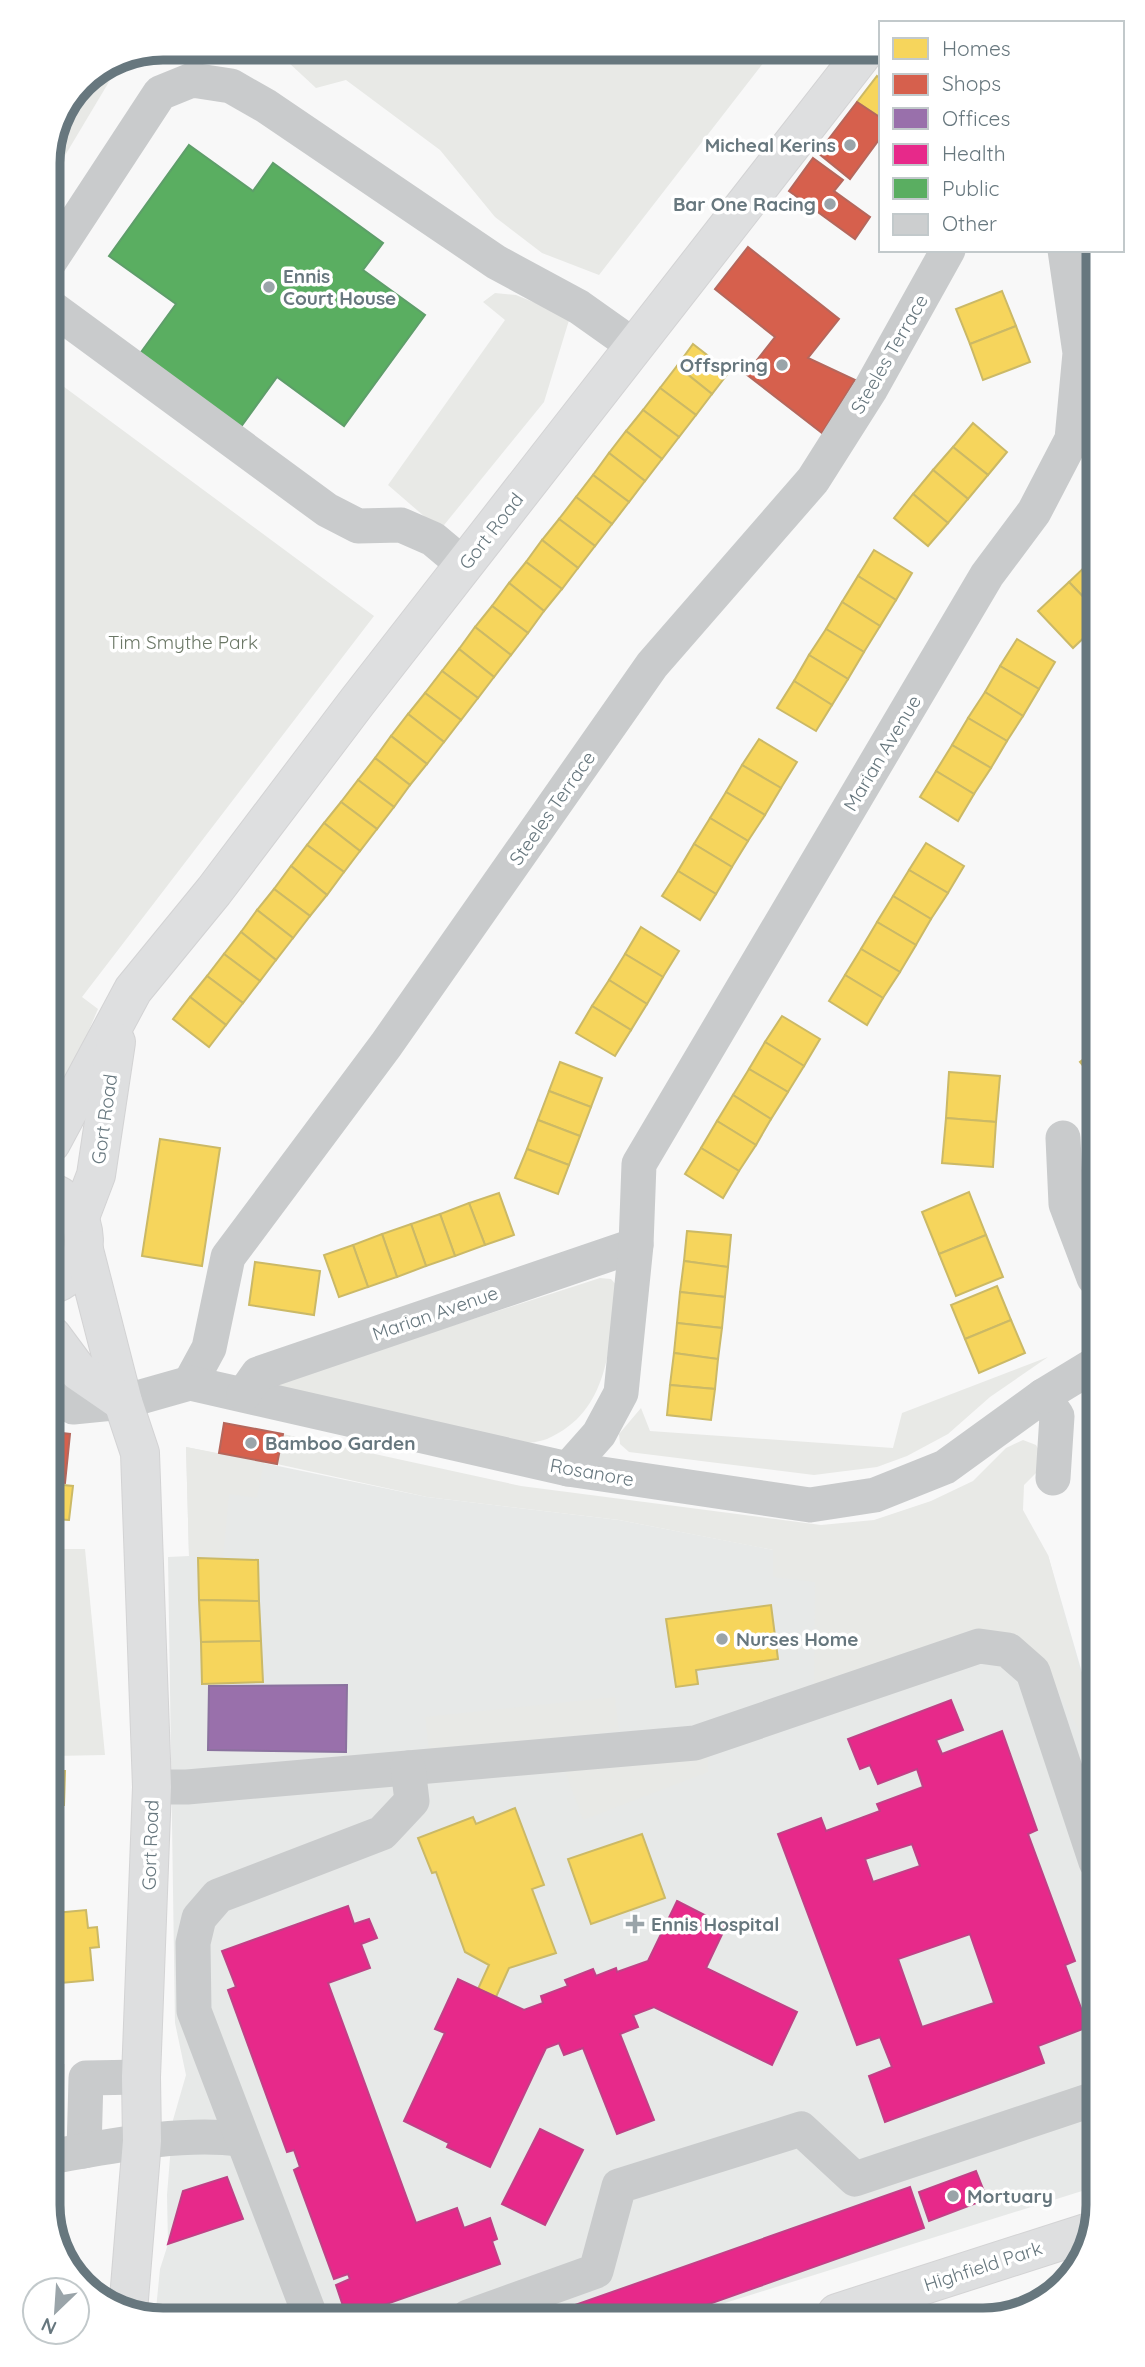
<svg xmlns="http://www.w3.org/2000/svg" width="1145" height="2367" viewBox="0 0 1145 2367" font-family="Quicksand,sans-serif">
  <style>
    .built { fill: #e7e9e8 }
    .green { fill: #e8e9e6 }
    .homes { fill: #f6d55c; stroke: #cbb966; stroke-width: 2 }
    .shops { fill: #d6604d; stroke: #b5675c; stroke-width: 2 }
    .offices { fill: #9970ab; stroke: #8a729e; stroke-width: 2 }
    .health { fill: #e7298a; stroke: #c14086; stroke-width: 2; fill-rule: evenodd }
    .public { fill: #5aae61; stroke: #5e9e6a; stroke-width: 2 }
    .building { fill: #cccecf; stroke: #e8e8e8; stroke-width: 2 }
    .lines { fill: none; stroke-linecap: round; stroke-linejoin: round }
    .major-casing { stroke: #d3d3d4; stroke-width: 40 }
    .minor { stroke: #c9cbcc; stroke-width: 35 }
    .major { stroke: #dedfe0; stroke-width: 38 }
    .poi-dot { fill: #9aa4a9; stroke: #fff; stroke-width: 2.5 }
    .labels { text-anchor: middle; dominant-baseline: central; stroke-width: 7; stroke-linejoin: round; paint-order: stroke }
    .poi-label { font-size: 19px; font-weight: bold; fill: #67777e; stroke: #fff; text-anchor: start }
    .street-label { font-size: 19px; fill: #67777e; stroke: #fff }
    .park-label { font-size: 19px; fill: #6b7766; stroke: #fff }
    .rim { fill: none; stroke: #67777e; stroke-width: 9 }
  </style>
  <rect width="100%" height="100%" fill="#f8f8f8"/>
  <path class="built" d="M186,1447l241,50 192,23 155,30 274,5 48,166 2,465 -408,128 -535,5 5,-50 8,-25 -1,-49 6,-75 13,-45 -11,-52 -7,-466 21,-1z"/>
  <g class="green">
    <path d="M254,47h517v6l-172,222 -57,-22 -47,-36 -55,-67 -94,-70 -30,8 -28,-26 -13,2z"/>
    <path d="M119,65l-71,119 -1,-29 34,-74z"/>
    <path d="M495,293l21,2 54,22 -26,85 -104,128 -52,-45 117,-165 -22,-18z"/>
    <path d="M48,375l326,241 -292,381 16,12 -47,110z"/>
    <path d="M600,1278l11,1 7,8c-10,59 -7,124 -71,152 -10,4 -25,4 -37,6l-239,-61z"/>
    <path d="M1048,1357l-58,40 -42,37 -41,22 -30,11 -63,8 -185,-23 -9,-8 -1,-10 22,-26 9,23 243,17 9,-35z"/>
    <path d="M283,1434l238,52 300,39 53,-5 57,-19 42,-20 33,-33 17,-8 13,5 6,11 -4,15 -14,14 -1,25 25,45 48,176v31l-49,-92 -42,-36 -37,-3 -154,58 1,-107 -42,-5v-27l-154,-30 -192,-23 -150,-33z"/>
    <path d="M186,1447l78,15 -7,36 -28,-4 -6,64 -34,-2z"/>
    <path d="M53,1549h32l20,206 -51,1z"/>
    <path d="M615,1697l4,34 -190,21 -4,-35z"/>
    <path d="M708,1754v18l-125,48 -20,-54z"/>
  </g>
  <g class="homes">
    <path d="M877,76l4,3v39l-24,-16z"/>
    <path d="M1002,291l14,35 -46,18 -14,-35z"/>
    <path d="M1016,326l14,36 -47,18 -13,-36z"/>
    <path d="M693,344l36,28 -17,22 -35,-28z"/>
    <path d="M677,366l35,28 -16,21 -36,-27z"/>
    <path d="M660,388l36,27 -17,22 -36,-27z"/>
    <path d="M643,410l36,27 -17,22 -36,-28z"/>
    <path d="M973,423l34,29 -19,23 -35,-28z"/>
    <path d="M626,431l36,28 -17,22 -36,-28z"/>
    <path d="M953,447l35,28 -20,24 -35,-29z"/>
    <path d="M609,453l36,28 -16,21 -36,-27z"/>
    <path d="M933,470l35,29 -20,24 -35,-29z"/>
    <path d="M593,475l36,27 -17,22 -36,-27z"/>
    <path d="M913,494l35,29 -20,23 -34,-28z"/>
    <path d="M576,497l36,27 -17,22 -36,-27z"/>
    <path d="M559,519l36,27 -17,22 -36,-28z"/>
    <path d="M542,540l36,28 -16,21 -36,-27z"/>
    <path d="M874,550l38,23 -16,27 -38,-24z"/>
    <path d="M1091,561v44l-22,-23z"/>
    <path d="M526,562l36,27 -18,22 -35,-28z"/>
    <path d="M858,576l38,24 -16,26 -38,-24z"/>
    <path d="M1069,582l22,23v26l-18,17 -35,-37z"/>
    <path d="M509,583l35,28 -16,22 -36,-27z"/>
    <path d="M842,602l38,24 -16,26 -38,-23z"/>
    <path d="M492,606l36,27 -17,22 -36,-28z"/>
    <path d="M475,627l36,28 -17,22 -35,-28z"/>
    <path d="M826,629l38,23 -16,27 -39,-24z"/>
    <path d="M1017,639l38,23 -16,27 -39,-23z"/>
    <path d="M459,649l35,28 -16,21 -36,-27z"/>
    <path d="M809,655l39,24 -16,26 -38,-24z"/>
    <path d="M1000,666l39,23 -16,27 -38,-24z"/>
    <path d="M442,671l36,27 -17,22 -36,-27z"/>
    <path d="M794,681l38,24 -16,26 -39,-23z"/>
    <path d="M985,692l38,24 -16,25 -39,-23z"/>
    <path d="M425,693l36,27 -17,22 -36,-28z"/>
    <path d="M408,714l36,28 -17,22 -36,-28z"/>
    <path d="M968,718l39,23 -16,27 -39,-23z"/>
    <path d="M391,736l36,28 -17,21 -35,-27z"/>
    <path d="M759,739l38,23 -16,26 -39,-23z"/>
    <path d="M952,745l39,23 -17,26 -38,-23z"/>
    <path d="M375,758l35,27 -16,22 -36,-27z"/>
    <path d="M742,765l39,23 -16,27 -39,-23z"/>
    <path d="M936,771l38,23 -16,27 -38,-24z"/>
    <path d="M358,780l36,27 -17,22 -36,-27z"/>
    <path d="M726,792l39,23 -17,26 -38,-23z"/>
    <path d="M341,802l36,27 -17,22 -36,-28z"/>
    <path d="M710,818l38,23 -16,26 -38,-23z"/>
    <path d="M324,823l36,28 -16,21 -37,-27z"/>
    <path d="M926,843l38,23 -16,27 -39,-23z"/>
    <path d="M694,844l38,23 -16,27 -38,-23z"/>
    <path d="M307,845l37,27 -17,23 -36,-29z"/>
    <path d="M291,866l36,29 -17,21 -36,-27z"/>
    <path d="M909,870l39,23 -17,26 -38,-23z"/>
    <path d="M678,871l38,23 -16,26 -38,-24z"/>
    <path d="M274,889l36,27 -17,22 -36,-28z"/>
    <path d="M893,896l38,23 -15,26 -39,-23z"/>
    <path d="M257,910l36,28 -17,22 -35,-28z"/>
    <path d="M877,922l39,23 -16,27 -39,-23z"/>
    <path d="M641,927l38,24 -16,26 -38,-23z"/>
    <path d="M241,932l35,28 -16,21 -36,-27z"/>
    <path d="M861,949l39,23 -17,26 -38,-23z"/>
    <path d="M224,954l36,27 -17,22 -36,-27z"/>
    <path d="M625,954l38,23 -16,27 -38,-24z"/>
    <path d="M845,975l38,23 -16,27 -38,-24z"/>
    <path d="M207,976l36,27 -17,22 -36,-28z"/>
    <path d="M609,980l38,24 -16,26 -39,-24z"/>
    <path d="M190,997l36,28 -17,22 -36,-28z"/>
    <path d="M592,1006l39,24 -16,26 -39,-23z"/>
    <path d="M782,1016l38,23 -16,27 -39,-24z"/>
    <path d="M765,1042l39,24 -16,26 -39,-23z"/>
    <path d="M1093,1052v26l-13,-16z"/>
    <path d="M560,1062l42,16 -11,29 -42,-16z"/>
    <path d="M749,1069l39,23 -17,27 -38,-24z"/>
    <path d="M949,1072l51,4 -4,46 -50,-4z"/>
    <path d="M549,1091l42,16 -11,29 -42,-16z"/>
    <path d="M733,1095l38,24 -15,26 -39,-24z"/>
    <path d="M946,1118l50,4 -3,45 -51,-4z"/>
    <path d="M538,1120l42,16 -11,29 -42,-16z"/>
    <path d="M717,1121l39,24 -17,26 -38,-23z"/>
    <path d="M160,1139l60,9 -18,118 -60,-10z"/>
    <path d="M701,1148l38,23 -16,27 -38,-24z"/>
    <path d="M527,1149l42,16 -11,29 -43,-16z"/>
    <path d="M969,1192l17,43 -47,19 -17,-42z"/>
    <path d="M499,1193l15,42 -29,10 -16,-42z"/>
    <path d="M469,1203l16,42 -30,11 -15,-42z"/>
    <path d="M440,1214l15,42 -29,10 -15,-42z"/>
    <path d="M411,1224l15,42 -29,11 -15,-43z"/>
    <path d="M687,1231l44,4 -3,32 -44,-6z"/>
    <path d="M382,1234l15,43 -29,10 -15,-42z"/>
    <path d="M986,1235l17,42 -47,19 -17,-42z"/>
    <path d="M353,1245l15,42 -29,10 -15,-42z"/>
    <path d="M684,1261l44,6 -3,30 -45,-5z"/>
    <path d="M255,1262l65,9 -6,44 -65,-10z"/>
    <path d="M997,1286l14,34 -46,19 -14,-34z"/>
    <path d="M680,1292l45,5 -3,31 -45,-5z"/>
    <path d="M1011,1320l14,33 -46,20 -14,-34z"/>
    <path d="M677,1323l45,5 -4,31 -44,-6z"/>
    <path d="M674,1353l44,6 -3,30 -45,-4z"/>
    <path d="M670,1385l45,4 -4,31 -44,-5z"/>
    <path d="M53,1484l20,2 -4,34 -16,-1z"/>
    <path d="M198,1558l60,2 1,41 -60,-1z"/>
    <path d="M199,1600l60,1 2,40 -60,1z"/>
    <path d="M771,1605l7,54 -82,11 2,14 -22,3 -10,-68z"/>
    <path d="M261,1641l2,41 -61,2 -1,-42z"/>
    <path d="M54,1771h11l-1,34h-10z"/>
    <path d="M515,1808l29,77 -12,4 24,64 -47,15 -13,29 -18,-8 11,-24 -24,-13 -29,-80 -4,1 -14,-35 55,-21 3,7z"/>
    <path d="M642,1834l23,64 -74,26 -23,-65z"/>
    <path d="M86,1910l2,18 9,-1 2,20 -9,1 3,32 -32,3 -2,-23h-4v-47z"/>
  </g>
  <g class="shops">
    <path d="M857,102l24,16v19l-31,42 -32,-26z"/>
    <path d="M813,158l30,22 -9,11 36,26 -15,22 -66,-48z"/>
    <path d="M748,247l91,72 -31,39 47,22 -33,53 -76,-59 29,-37 -60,-48z"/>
    <path d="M224,1423l59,11 -6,30 -58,-11z"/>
    <path d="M53,1432l17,2 -5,49 -12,-1z"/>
  </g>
  <path class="offices" d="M347,1685l-1,67 -138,-2 1,-64z"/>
  <g class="health">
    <path d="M951,1700l12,30 -27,10 6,14 60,-23 35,99 -9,4 47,127 -10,4 23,62 -50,19 6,17 -159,59 -16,-46 23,-9 -12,-30 -23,8 -79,-211 43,-16 5,13 54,-20 -3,-7 46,-17 -6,-18 -39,15 -8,-19 -10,4 -12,-30zM912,1844l8,22 -47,16 -8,-23zM970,1934l24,69 -72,24 -24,-68z"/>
    <path d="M677,1901l49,25 -20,42 91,44 -25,53 -118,-58 -21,8 5,12 -18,7 34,86 -37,14 -34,-86 -19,7 -5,-12 -13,5 -56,119 -43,-20 2,-4 -45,-22 41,-88 -10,-4 23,-50 66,31 19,-7 -2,-7 27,-10 -3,-6 28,-11 3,7 20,-8 1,4 31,-11z"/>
    <path d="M348,1906l6,18 15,-5 8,19 -16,6 9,24 -42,15 88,240 41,-15 7,20 26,-10 7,21 -5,2 8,23 -153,54 -11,-33 14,-6 -2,-5 -14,5 -40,-109 6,-3 -6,-17 -7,2 -59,-162 8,-3 -14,-36z"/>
    <path d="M540,2129l43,21 -38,75 -43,-21z"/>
    <path d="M976,2171l11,28 -58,22 -10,-29z"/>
    <path d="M227,2177l16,42 -75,25 15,-53z"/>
    <path d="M910,2187l14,41 -246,87 -112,1 -2,-7z"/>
    <path d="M237,2311l14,8h-30l3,-6 9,1z"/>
  </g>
  <path class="public" d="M189,145l64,46 20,-28 110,80 -20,27 62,45 -81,111 -67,-49 -37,51 -101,-73 37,-51 -67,-48z"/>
  <path class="building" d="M55,2065h9l-3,76h-6z"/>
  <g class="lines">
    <g class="major-casing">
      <g id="major">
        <path d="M51,1143l82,-153 81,-99 143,-189 511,-655"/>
        <path d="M52,1192c40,18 45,76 0,93"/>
        <path d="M80,1217l16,-42 20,-133"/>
        <path d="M84,1250l39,152 17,51 12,334 -11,290 1,64 -14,170"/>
        <path d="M52,1336l26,35 45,31"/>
        <path d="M837,2313l252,-81"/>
      </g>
    </g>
    <g class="minor">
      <path d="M48,264l112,-171 32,-13 39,6 35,20 230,156 83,45 55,39"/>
      <path d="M48,305l279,205 31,16 43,-1 32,14 31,26"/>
      <path d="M1063,1138l3,66 28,74"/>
      <path d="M190,1383l19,-35 19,-91 158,-212 266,-380 161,-185 57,-90 78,-140"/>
      <path d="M52,1392l21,15 50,-5 67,-19 378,86 242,36 65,-10 70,-28 98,-71 14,20 -4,62"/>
      <path d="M244,1394l14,-20 378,-129"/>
      <path d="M1043,1396l51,-31"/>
      <path d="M568,1469l31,-35 22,-41 15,-148 3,-81 348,-589 47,-63 38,-73 8,-86 -15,-103"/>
      <path d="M152,1787h35l508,-44 284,-97 29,4 25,22 63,190"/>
      <path d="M84,2151l2,-73 55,-1"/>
      <path d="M55,2156c62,-11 123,-24 186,-17"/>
      <path d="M468,2317l128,-46 23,-85 182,-57 54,50 242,-81"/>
      <path d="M311,2318l-117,-307 -1,-68 6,-25 19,-22 164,-63 30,-32 -4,-33"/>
    </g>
    <use href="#major" class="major"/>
  </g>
  <g class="poi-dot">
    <circle cx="850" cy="145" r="7"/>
    <circle cx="830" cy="204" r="7"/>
    <circle cx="269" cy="287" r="7"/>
    <circle cx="782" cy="365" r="7"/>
    <circle cx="251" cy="1443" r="7"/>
    <circle cx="722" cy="1639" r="7"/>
    <path d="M631.5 1913.5h7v7h7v7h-7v7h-7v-7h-7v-7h7z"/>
    <circle cx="953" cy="2196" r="7"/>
  </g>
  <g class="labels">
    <g class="poi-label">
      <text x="836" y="145" text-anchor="end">Micheal Kerins</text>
      <text x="816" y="204" text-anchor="end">Bar One Racing</text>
      <text x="283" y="276">Ennis<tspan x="283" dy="22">Court House</tspan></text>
      <text x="768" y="365" text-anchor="end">Offspring</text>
      <text x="265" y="1443">Bamboo Garden</text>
      <text x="736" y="1639">Nurses Home</text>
      <text x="651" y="1924">Ennis Hospital</text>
      <text x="967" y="2196">Mortuary</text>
    </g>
    <g class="street-label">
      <text transform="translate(889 354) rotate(-60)">Steeles Terrace</text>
      <text transform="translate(491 531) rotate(-52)">Gort Road</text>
      <text transform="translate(882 753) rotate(-59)">Marian Avenue</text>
      <text transform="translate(552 808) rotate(-55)">Steeles Terrace</text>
      <text transform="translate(104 1119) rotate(-82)">Gort Road</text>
      <text transform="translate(435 1313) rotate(-19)">Marian Avenue</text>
      <text transform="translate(592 1472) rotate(10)">Rosanore</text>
      <text transform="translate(150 1845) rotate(-88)">Gort Road</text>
      <text transform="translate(983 2266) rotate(-18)">Highfield Park</text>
    </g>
    <g class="park-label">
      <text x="183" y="642">Tim Smythe Park</text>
    </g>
  </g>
  <path d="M0 0H1145V2367H0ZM163 60H983A103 103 0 0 1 1086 163V2205A103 103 0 0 1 983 2308H163A103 103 0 0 1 60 2205V163A103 103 0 0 1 163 60Z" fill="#fff" fill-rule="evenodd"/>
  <path class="rim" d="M163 60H983A103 103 0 0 1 1086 163V2205A103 103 0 0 1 983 2308H163A103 103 0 0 1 60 2205V163A103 103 0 0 1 163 60Z"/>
  <rect x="879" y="21" width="245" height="231" fill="#ffffff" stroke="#c2c9cb" stroke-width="2"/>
  <rect x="893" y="38" width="35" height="21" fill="#f6d55c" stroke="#c2c9cb" stroke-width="2"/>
  <text x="942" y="56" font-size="21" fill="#67777e">Homes</text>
  <rect x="893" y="74" width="35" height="21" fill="#d6604d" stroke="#c2c9cb" stroke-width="2"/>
  <text x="942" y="91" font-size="21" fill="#67777e">Shops</text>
  <rect x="893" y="108" width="35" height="21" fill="#9970ab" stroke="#c2c9cb" stroke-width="2"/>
  <text x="942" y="126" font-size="21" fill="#67777e">Offices</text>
  <rect x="893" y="144" width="35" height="21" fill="#e7298a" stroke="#c2c9cb" stroke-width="2"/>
  <text x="942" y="161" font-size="21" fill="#67777e">Health</text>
  <rect x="893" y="178" width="35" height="21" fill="#5aae61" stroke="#c2c9cb" stroke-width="2"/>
  <text x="942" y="196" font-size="21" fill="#67777e">Public</text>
  <rect x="893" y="214" width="35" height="21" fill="#cccecf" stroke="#c2c9cb" stroke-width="2"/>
  <text x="942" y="231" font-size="21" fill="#67777e">Other</text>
  <g transform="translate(56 2311) rotate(205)"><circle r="33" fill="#ffffff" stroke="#c2c9cb" stroke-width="2"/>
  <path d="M0-5L12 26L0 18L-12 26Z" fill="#9aa4a9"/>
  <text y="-10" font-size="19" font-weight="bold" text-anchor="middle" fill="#67777e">N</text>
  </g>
</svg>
